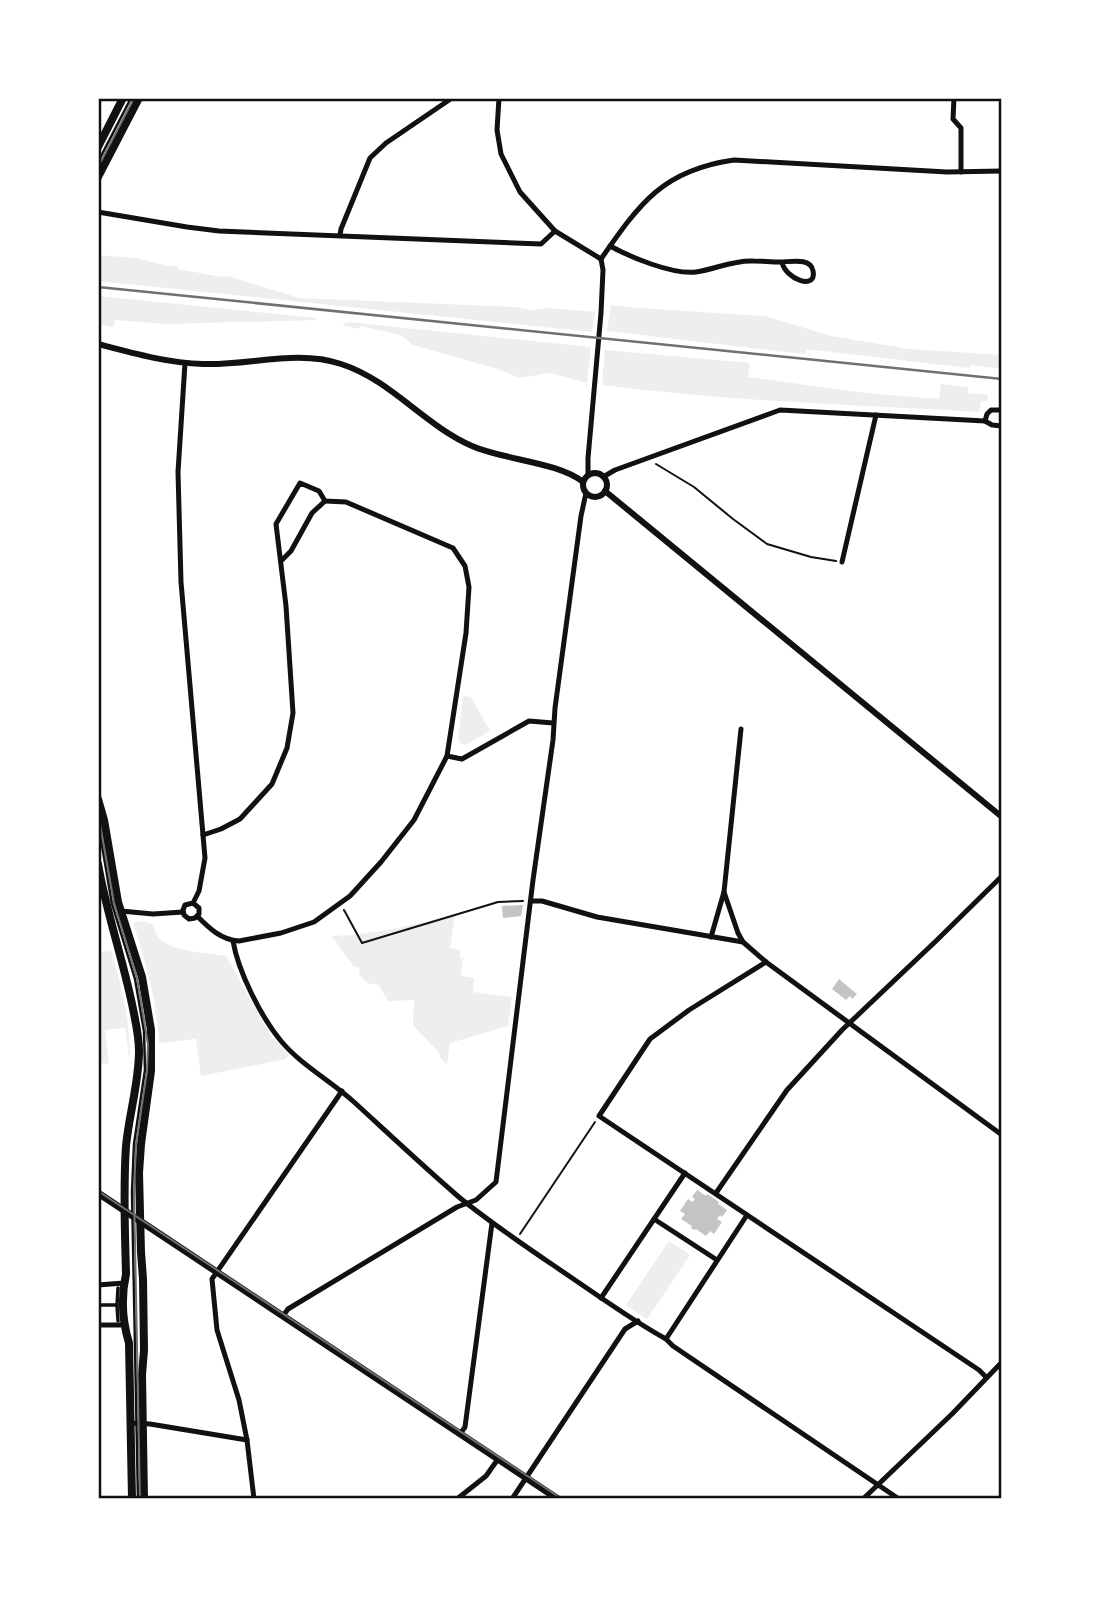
<svg xmlns="http://www.w3.org/2000/svg" width="1100" height="1597" viewBox="0 0 1100 1597" font-family="Poppins,sans-serif">
  <style>
    .green { fill: #eee }
    .building { fill: #c4c4c4 }
    .lines { fill: none; stroke-linecap: round; stroke-linejoin: round }
    .path { stroke: #111; stroke-width: 2 }
    .service { stroke: #111; stroke-width: 2.5 }
    .pedestrian { stroke: #111; stroke-width: 3.5 }
    .minor { stroke: #111; stroke-width: 5 }
    .tertiary { stroke: #111; stroke-width: 6 }
    .secondary { stroke: #111; stroke-width: 7 }
    .primary { stroke: #111; stroke-width: 8 }
    .tram { stroke: #707070; stroke-width: 2 }
    .rail { stroke: #707070; stroke-width: 2.5 }
    .neatline { fill: none; stroke: #111; stroke-width: 2.5 }
  </style>
  <rect width="100%" height="100%" fill="#fff"/>
  <g class="green">
    <path d="M98,255l38,3 32,8h10v3l44,8 6,-1 71,22 215,9 19,3 16,-2 46,4 -3,20 -494,-51z"/>
    <path d="M98,296l218,22v2l-149,4 -51,-4 -3,7 -15,-3z"/>
    <path d="M611,305l28,3 126,8 66,20 78,13 93,6 -1,14 -31,-4 -1,3 -163,-19 -1,5 -20,-2 -178,-21z"/>
    <path d="M348,322l243,25 -4,36 -37,-10 -31,5 -21,-9 -85,-24 -12,-10 -41,-9 -2,3 -16,-4z"/>
    <path d="M605,350l145,13 -2,14 118,16 73,6 2,-15 27,3v6l20,2 -1,6h-6l-2,11c-126,-7 -251,-11 -377,-27z"/>
    <path d="M463,696l8,1 19,34 -25,14 -5,-2 -2,-4z"/>
    <path d="M455,916l-5,32 10,2v8l3,1 -2,17 13,2 -1,14 39,5 -4,29 -58,17 -3,22 -8,-9 1,-2 -27,-29 1,-25 -26,1 -9,-16 -12,-2 -8,-9 1,-3 -2,-4h-4l-22,-31c42,-1 82,-12 123,-20z"/>
    <path d="M142,921l11,3c2,5 2,11 7,15 14,13 48,14 66,17l45,80 18,18 -3,5 -85,17 -5,-37 -37,4c-2,-41 -13,-81 -26,-120z"/>
    <path d="M111,950c10,34 19,71 19,106h-1l-4,-28 -20,2 4,34 -8,-1 -3,-16v-94z"/>
    <path d="M669,1241l21,14 -43,64 -21,-14z"/>
  </g>
  <g class="building">
    <path d="M523,905l-2,11 -18,2 -1,-12z"/>
    <path d="M839,979l18,15 -5,5 -2,-3 -4,4 -14,-11z"/>
    <path d="M697,1190l9,6 1,-2 12,8 -1,2 9,6 -5,7 -2,-2 -3,4 5,3 -8,12 -4,-3 -4,5 -10,-7 -2,1 -3,-2 1,-2 -11,-7 4,-5 -5,-3 8,-12 4,3 3,-3 -3,-2z"/>
  </g>
  <g class="lines">
    <g class="path">
      <path d="M656,464l38,23 39,32 34,25 44,13 25,4"/>
      <path d="M344,910l18,33 136,-41 25,-1"/>
      <path d="M520,1234l75,-112"/>
    </g>
    <g class="service">
      <path d="M98,162l33,-64"/>
      <path d="M98,822l14,82 23,75 9,52 1,39 -11,74 -2,48 6,307"/>
    </g>
    <g class="pedestrian">
      <path d="M118,1288l-1,17 1,16"/>
      <path d="M98,1305h19"/>
    </g>
    <g class="minor">
      <path d="M499,98l-2,32 4,24 19,38 35,39 46,28"/>
      <path d="M954,98l-1,21 8,9v44"/>
      <path d="M98,212l89,15 32,4 322,13 14,-13"/>
      <path d="M340,235l1,-6 29,-71 16,-15 66,-45"/>
      <path d="M610,246c20,11 63,29 86,26 20,-3 37,-12 57,-11 9,0 18,1 27,1 10,0 31,-5 33,9 4,20 -28,8 -31,-9"/>
      <path d="M601,259c39,-56 62,-89 133,-99l213,12 55,-1"/>
      <path d="M185,363l-7,109 3,110 24,276 -6,33 -6,12 -8,2 -2,5 1,5 5,4 6,-1 4,-4v-6l-6,-5"/>
      <path d="M985,421l2,-7 4,-4h11"/>
      <path d="M588,475v-17l13,-145 2,-43 -2,-11"/>
      <path d="M603,477l12,-7 165,-60 205,11 7,4 10,1"/>
      <path d="M282,560l9,-9 21,-38 13,-12"/>
      <path d="M842,562l34,-147"/>
      <path d="M447,756l15,3 67,-38 24,2"/>
      <path d="M724,892l17,-163"/>
      <path d="M531,901h11l55,16 146,25 23,20 236,173"/>
      <path d="M121,911l32,3 30,-2"/>
      <path d="M197,916c12,12 24,24 42,25l42,-8 33,-11 36,-26 31,-34 33,-42 33,-64 19,-123 3,-46 -4,-21 -12,-18 -107,-46 -21,-1 -6,-10 -19,-8 -24,41 10,82 7,107 -6,35 -15,36 -32,35 -19,10 -18,6"/>
      <path d="M711,937l13,-45 14,41 5,9"/>
      <path d="M233,941c5,30 28,76 48,100 20,24 50,40 73,61 35,32 70,65 106,96 36,29 74,54 112,80 31,21 61,43 94,61l7,7 226,153"/>
      <path d="M766,962l-77,48 -39,29 -51,77 380,254 7,7"/>
      <path d="M716,1193l71,-103 55,-60 95,-90 65,-64"/>
      <path d="M654,1219l63,41"/>
      <path d="M98,1285l26,-2"/>
      <path d="M601,1298l84,-125"/>
      <path d="M283,1316l5,-7 169,-102 19,-7 20,-18 37,-302 20,-140 2,-32 26,-192 5,-23"/>
      <path d="M98,1325h25"/>
      <path d="M666,1339l81,-124"/>
      <path d="M131,1423l19,1 97,16"/>
      <path d="M460,1434l5,-7 27,-204"/>
      <path d="M254,1499l-7,-59 -8,-40 -22,-70 -5,-51 130,-188"/>
      <path d="M457,1499l29,-23 12,-17"/>
      <path d="M512,1499l113,-170 13,-8"/>
      <path d="M863,1499l89,-85 50,-52"/>
    </g>
    <g class="tertiary">
      <path d="M98,344c34,9 70,19 105,20 45,2 94,-15 138,0 50,16 83,61 131,82 32,14 86,16 111,36"/>
      <circle cx="595" cy="485" r="12"/>
      <path d="M605,491l397,326"/>
    </g>
    <path class="secondary" d="M98,1193l460,306"/>
    <g class="primary">
      <path d="M98,147l25,-49"/>
      <path d="M98,177l41,-79"/>
      <path d="M98,799l6,21 14,82 24,75 9,53v41l-10,73 -2,29 2,79 2,27 1,71 -2,25 2,124"/>
      <path d="M98,864c8,47 24,92 34,140 3,15 7,31 7,47 0,32 -10,63 -13,95 -3,43 -1,86 0,128 -5,23 -4,46 3,69l3,156"/>
    </g>
    <g class="tram">
      <path d="M98,167l36,-69"/>
      <path d="M98,813l16,90 23,75 11,66 -1,27 -11,73 -2,48 6,307"/>
      <path d="M98,1191l464,308"/>
    </g>
    <path class="rail" d="M98,287l904,92"/>
  </g>
  <rect width="1100" height="1597" fill="none" stroke="#ffffff" stroke-width="200"/>
  <rect x="100" y="100" width="900" height="1397" class="neatline"/>
</svg>
